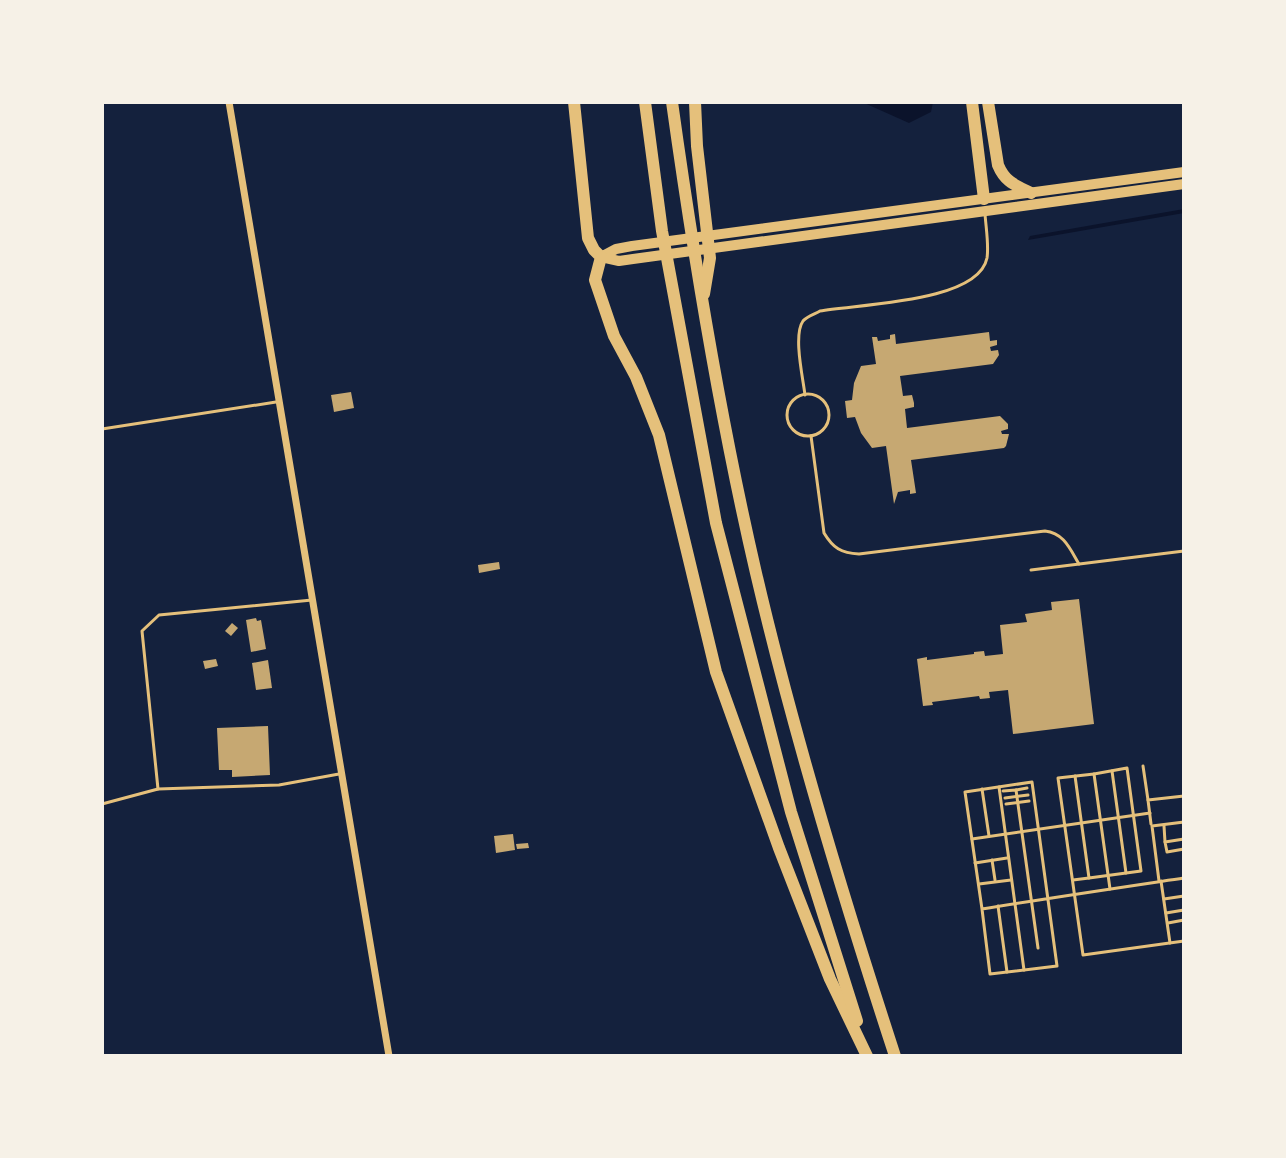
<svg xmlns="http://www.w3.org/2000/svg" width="1286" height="1158" viewBox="0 0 1286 1158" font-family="'Fira Sans',sans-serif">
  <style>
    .water { fill: #0b132b }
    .building { fill: #c6a872 }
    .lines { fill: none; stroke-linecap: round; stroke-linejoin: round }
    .path { stroke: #e5c07b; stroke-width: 3 }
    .service { stroke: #e5c07b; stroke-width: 3 }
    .minor { stroke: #e5c07b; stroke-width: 7 }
    .secondary { stroke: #e5c07b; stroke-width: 10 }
    .trunk { stroke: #e5c07b; stroke-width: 12 }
  </style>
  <rect width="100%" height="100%" fill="#14213d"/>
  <g class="water">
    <path d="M862,102h71l-2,10 -22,11z"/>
    <path d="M1184,209v4l-156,27 2,-4z"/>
  </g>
  <g class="building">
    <path d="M989,332l1,9 7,-1v5l-7,2 1,4 7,-1 1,5 -6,9 -93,12 3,20 9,-1 2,8v4l-9,2 2,19 93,-12 8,8v5l-7,2 1,3h7l-3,12 -2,2 -93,12 5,33 -6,1v-4l-12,2 -4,12 -8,-58 -14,2 -11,-15 -6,-16 -8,1 -2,-17 7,-1 2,-17 7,-17 15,-2 -4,-27h5l1,4 12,-2v-4l5,-1 1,10z"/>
    <path d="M351,392l3,16 -20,4 -3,-17z"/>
    <path d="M499,562l1,7 -21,4 -1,-8z"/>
    <path d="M1079,599l15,125 -81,10 -5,-44 -19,2 1,6 -10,1 -1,-3 -47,6 1,3 -10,1 -6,-47 10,-2v3l47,-6v-2l10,-1 1,5 18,-2 -3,-29 27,-3 -2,-8 27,-4 -1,-8z"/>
    <path d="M256,618l1,3 4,-1 5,29 -15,3 -5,-32z"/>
    <path d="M232,623l6,5 -7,8 -6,-5z"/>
    <path d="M216,659l2,7 -13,3 -2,-8z"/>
    <path d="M268,660l4,28 -16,2 -4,-27z"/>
    <path d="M268,726l2,49 -38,2v-7h-13l-2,-42z"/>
    <path d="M513,834l2,16 -19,3 -2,-17z"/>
    <path d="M528,843l1,5 -12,1 -1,-5z"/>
  </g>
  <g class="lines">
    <g class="path">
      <path d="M1143,766l5,34"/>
      <path d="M1112,771l14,102"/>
      <path d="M1075,776l14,102 52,-7 -14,-103 -33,6"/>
      <path d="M999,787l25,183"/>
      <path d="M982,789l7,47"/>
      <path d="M1016,790l11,-2"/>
      <path d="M1003,791l13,-1 22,158"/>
      <path d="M1005,798l23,-3"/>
      <path d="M1006,804l23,-3"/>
      <path d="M1151,824l-3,-24 36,-4"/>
      <path d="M1164,826l1,16"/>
      <path d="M972,839l178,-26"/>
      <path d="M1184,839l-19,3 2,10 17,-3"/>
      <path d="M992,860l3,20"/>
      <path d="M975,863l32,-5"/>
      <path d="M1073,880l16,-2"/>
      <path d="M1159,881l-7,-55 32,-4"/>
      <path d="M1161,881l9,62"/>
      <path d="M979,884l32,-4"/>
      <path d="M1110,889l-16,-115 -36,4 25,177 101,-14"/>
      <path d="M1164,899l20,-3"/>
      <path d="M998,906l9,66"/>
      <path d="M982,909l8,65 67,-8 -25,-184 -67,10 17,117c67,-11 135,-21 202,-31"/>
      <path d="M1166,913l18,-3"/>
      <path d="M1168,923l16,-3"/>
    </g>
    <g class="service">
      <circle cx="808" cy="415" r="21"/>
      <path d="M805,395c-2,-17 -12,-60 -2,-74 4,-5 12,-7 17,-10 37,-7 158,-8 167,-53 2,-13 -1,-30 -2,-44"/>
      <path d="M102,429l174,-27"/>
      <path d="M811,436l13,97c9,15 17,20 35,21l186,-23c19,2 25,18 34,33"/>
      <path d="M1031,570l153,-19"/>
      <path d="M158,789l-16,-158 17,-16 153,-15"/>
      <path d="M102,804l56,-15 121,-4 60,-11"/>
    </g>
    <path class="minor" d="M229,102l160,954"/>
    <g class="secondary">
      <path d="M601,257l15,-8 16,-3 552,-74"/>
      <path d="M601,257l18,4 14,-2 551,-75"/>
    </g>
    <g class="trunk">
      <path d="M574,102l14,136 6,12 7,7 -6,23 19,56 22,41 23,58 57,237 63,176 51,131 37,77"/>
      <path d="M645,102l17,129 54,292 75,289 66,209"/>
      <path d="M672,102c22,158 48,316 84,471 38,163 87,324 139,483"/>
      <path d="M695,102l2,44 13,112 -6,36"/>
      <path d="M972,102l12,97"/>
      <path d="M988,102l10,63c7,17 17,20 33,28"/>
    </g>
  </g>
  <rect width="1286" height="1158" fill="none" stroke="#f6f1e7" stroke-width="208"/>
</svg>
